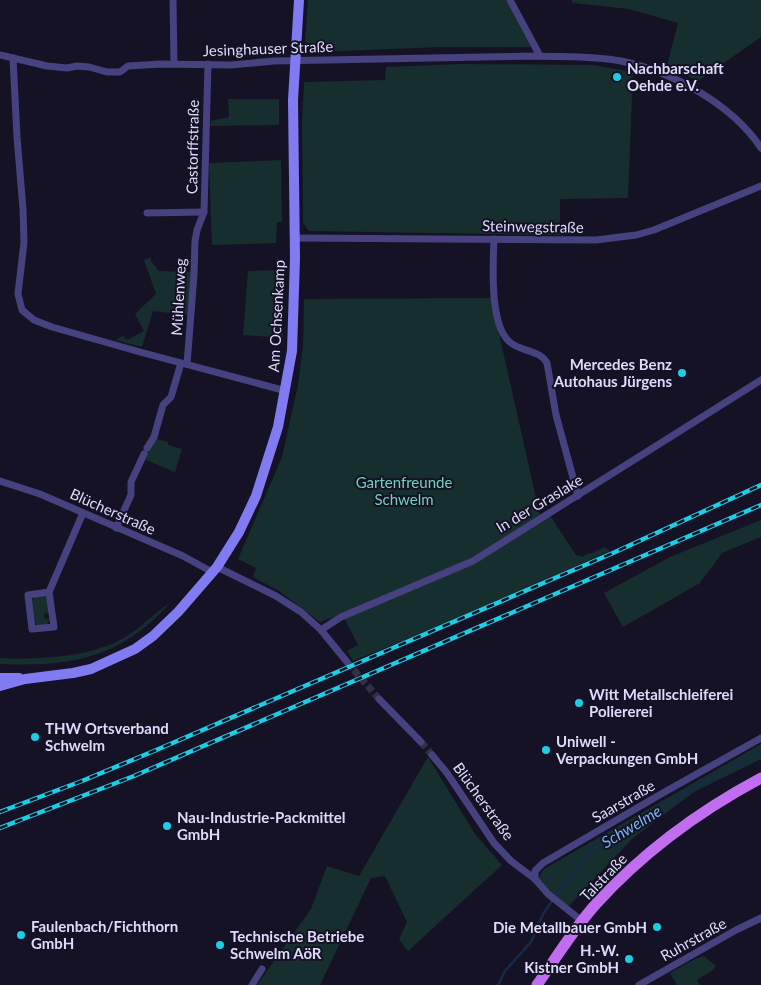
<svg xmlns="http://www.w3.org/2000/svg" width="761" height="985" viewBox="0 0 761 985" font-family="Lato,sans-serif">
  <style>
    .green { fill: #162e2e }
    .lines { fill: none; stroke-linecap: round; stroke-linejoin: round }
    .stream { stroke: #162a4a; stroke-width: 2.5 }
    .street-tunnel { stroke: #333045; stroke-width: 7; stroke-dasharray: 7 3.5; stroke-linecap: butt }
    .street { stroke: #45427f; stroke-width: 7 }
    .secondary { stroke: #807bf0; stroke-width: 10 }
    .primary { stroke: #c06def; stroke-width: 11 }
    .rail-casing { stroke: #1bcee6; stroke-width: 4.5 }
    .rail { stroke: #151225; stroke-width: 2.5; stroke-dasharray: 8; stroke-linecap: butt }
    .poi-dot { fill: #1bcee6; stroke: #151225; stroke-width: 2 }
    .labels { text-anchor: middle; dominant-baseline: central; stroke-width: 4; stroke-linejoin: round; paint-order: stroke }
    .street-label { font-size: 15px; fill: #dedafb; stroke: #151225 }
    .poi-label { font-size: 15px; font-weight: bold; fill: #dedafb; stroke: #151225; text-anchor: start }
    .park-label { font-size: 15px; fill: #6dd3bc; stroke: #151225 }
    .water-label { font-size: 16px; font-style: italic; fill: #73b4ef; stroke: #151225 }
  </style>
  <rect width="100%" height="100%" fill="#151225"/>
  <g class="green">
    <path d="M308,0h198l24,45v2h-88l-128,5 -9,-10z"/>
    <path d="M571,0h190v37l-63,44 -31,-15 11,-43 -49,-14 -56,-6z"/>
    <path d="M460,64l133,1 40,7 -5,126 -68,1v36l-251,-4 -6,-8 -1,-103 2,-38 81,-2 1,-13z"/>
    <path d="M228,99h51v26l-69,1 1,-5 18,-4z"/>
    <path d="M281,160l1,62h-5l-1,21 -64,2 -3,-82z"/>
    <path d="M151,257v4l8,10 33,1 -3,43 -36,-4 -11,36 -27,-7 8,-4 4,4 17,-9 -9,-17 21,-20 -12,-34z"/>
    <path d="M283,270v68l-40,-3 5,-64z"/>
    <path d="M491,298l50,222 8,-6 27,41 7,2 3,-3 6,-1 13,-6 5,4 -166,73 -91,37 -6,-10 11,-6 -16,-31 -22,8 -41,-31 -26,-14 3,-9 -18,-9 44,-102 16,-72 5,-39 1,-47z"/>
    <path d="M157,439l11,3v3l14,4 -7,23 -29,-12 2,-10z"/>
    <path d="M761,520v17l-39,16 -22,30 -77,44 -19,-34 66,-36z"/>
    <path d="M46,595l3,18 -5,1 1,5 5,-1 -3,7 -9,1 -3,-3 -3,-23 3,-3z"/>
    <path d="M170,603c-50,55 -97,64 -170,61v-6c37,2 92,-1 124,-20 17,-10 30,-25 46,-35z"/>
    <path d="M761,744v15l-67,33 -23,17 -40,31 -63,67 -33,-23 9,-15z"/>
    <path d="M428,757l47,77 27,31 -94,86 -9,-12 8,-17 -22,-46 -14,2 -51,107h-63l54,-76 16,-43 32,10z"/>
    <path d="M704,956l12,10 -3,4 -16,10 3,5h-23l-7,-12 25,-14z"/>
  </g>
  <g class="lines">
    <path class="stream" d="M498,985l7,-14 26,-29 12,-28 18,-26 38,-45 10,-7 152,-85"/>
    <g class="street-tunnel">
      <path d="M347,662l32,37"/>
      <path d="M421,742l11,13"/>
    </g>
    <g class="street">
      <path d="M173,0l1,64"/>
      <path d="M510,0l30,56"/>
      <path d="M0,55l47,11 20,2 10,-2 12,1 18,5h13l8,-6 33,-2 70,1 43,-4 266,-5c27,1 54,0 81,5 50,10 111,43 140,87"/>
      <path d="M13,58l4,79 6,72 1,33 -6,52 4,16 12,10 18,7 88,25 146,39"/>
      <path d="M147,213l57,-1"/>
      <path d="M295,238l301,2 40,-5 18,-5 107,-44"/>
      <path d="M494,239c-1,26 -5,88 17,104 12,9 29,7 36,20l9,52 22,81"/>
      <path d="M187,364l7,-89 1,-34 2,-11 7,-18 4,-148"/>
      <path d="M147,448l7,-11 9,-32 8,-8 10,-34"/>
      <path d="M0,481l40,13 143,62 29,16"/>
      <path d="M116,528l15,-33v-13l13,-28"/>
      <path d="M217,567l59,29 25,16 20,18 26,32"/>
      <path d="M49,592l5,35 -22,2 -4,-34 21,-3 34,-79"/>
      <path d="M321,630l20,-13 132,-56 288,-181"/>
      <path d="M379,699l42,43"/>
      <path d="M432,755l15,18 47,70 17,18 24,18 13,15 34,27"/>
      <path d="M535,879v-8l8,-8 118,-69 100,-56"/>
      <path d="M252,985l10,-16"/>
      <path d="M639,985l97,-55 25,-12"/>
    </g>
    <g class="secondary">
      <path d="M0,678h19"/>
      <path d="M0,686l25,-7 48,-6 18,-4 44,-20 18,-13 25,-24 39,-45 22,-35 17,-36 22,-69 14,-76 3,-93 -2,-158 6,-100"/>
    </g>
    <path class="primary" d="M537,985c19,-27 36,-55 58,-80 48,-53 104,-94 166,-127"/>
    <g class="rail-casing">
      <g id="rail">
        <path d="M0,812l82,-31 72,-30 459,-198 148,-68"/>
        <path d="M0,828l134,-52 627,-271"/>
      </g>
    </g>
    <use href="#rail" class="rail"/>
  </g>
  <g class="poi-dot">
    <circle cx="617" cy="77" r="5"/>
    <circle cx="682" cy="373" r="5"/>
    <circle cx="579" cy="703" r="5"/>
    <circle cx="35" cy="737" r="5"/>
    <circle cx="546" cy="750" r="5"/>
    <circle cx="167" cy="826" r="5"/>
    <circle cx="657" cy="927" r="5"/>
    <circle cx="21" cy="935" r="5"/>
    <circle cx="220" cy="945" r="5"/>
    <circle cx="629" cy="959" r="5"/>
  </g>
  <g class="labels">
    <g class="street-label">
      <text transform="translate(268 48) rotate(-2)">Jesinghauser Straße</text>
      <text transform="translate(192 147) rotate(-89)">Castorffstraße</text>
      <text transform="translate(533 226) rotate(1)">Steinwegstraße</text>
      <text transform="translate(178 297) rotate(-87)">Mühlenweg</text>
      <text transform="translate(276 316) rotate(-87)">Am Ochsenkamp</text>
      <text transform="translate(539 503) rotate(-31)">In der Graslake</text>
      <text transform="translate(113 511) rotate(24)">Blücherstraße</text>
      <text transform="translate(484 801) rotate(54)">Blücherstraße</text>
      <text transform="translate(623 801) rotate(-30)">Saarstraße</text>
      <text transform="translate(603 877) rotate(-46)">Talstraße</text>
      <text transform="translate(693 939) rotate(-29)">Ruhrstraße</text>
    </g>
    <g class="poi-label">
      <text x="627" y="68">Nachbarschaft<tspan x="627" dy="17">Oehde e.V.</tspan></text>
      <text x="672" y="364" text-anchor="end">Mercedes Benz<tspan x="672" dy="17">Autohaus Jürgens</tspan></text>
      <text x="589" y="694">Witt Metallschleiferei<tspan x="589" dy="17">Poliererei</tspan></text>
      <text x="45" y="728">THW Ortsverband<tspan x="45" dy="17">Schwelm</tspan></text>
      <text x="556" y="741">Uniwell -<tspan x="556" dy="17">Verpackungen GmbH</tspan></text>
      <text x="177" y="817">Nau-Industrie-Packmittel<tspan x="177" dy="17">GmbH</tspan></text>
      <text x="31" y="926">Faulenbach/Fichthorn<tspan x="31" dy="17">GmbH</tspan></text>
      <text x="647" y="927" text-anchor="end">Die Metallbauer GmbH</text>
      <text x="230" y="936">Technische Betriebe<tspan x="230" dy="17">Schwelm AöR</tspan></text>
      <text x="619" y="950" text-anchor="end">H.-W.<tspan x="619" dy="17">Kistner GmbH</tspan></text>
    </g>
    <g class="park-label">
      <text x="404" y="482">Gartenfreunde<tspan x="404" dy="17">Schwelm</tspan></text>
    </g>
    <g class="water-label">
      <text transform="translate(631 826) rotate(-31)">Schwelme</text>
    </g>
  </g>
</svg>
